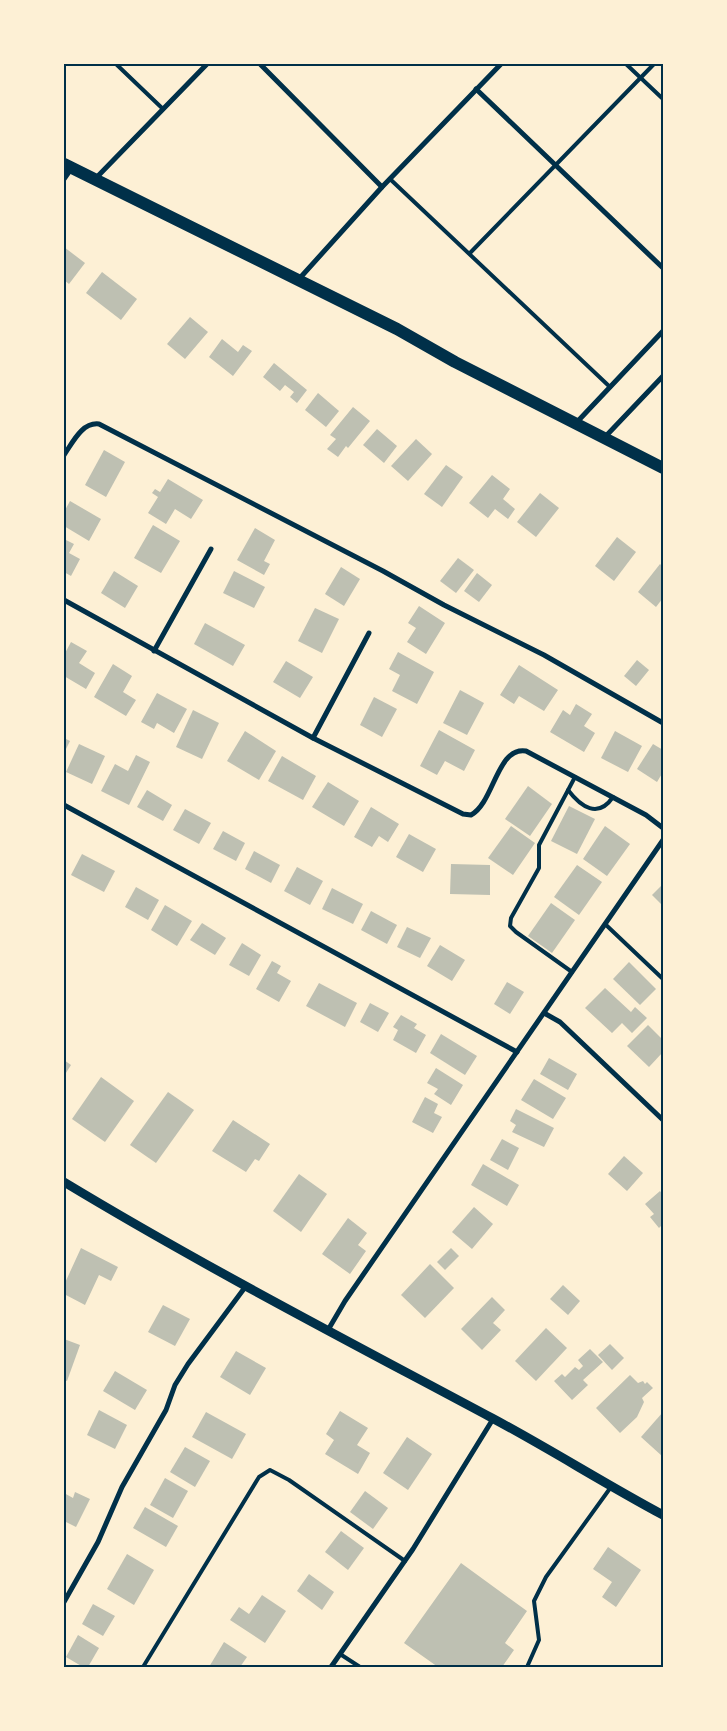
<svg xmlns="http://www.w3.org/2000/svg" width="727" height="1731" viewBox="0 0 727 1731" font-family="Quicksand,sans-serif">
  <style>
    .building { fill: #bec0b2 }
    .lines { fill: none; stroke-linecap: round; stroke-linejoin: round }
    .service { stroke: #003049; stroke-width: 4 }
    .minor { stroke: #003049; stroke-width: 5 }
    .tertiary { stroke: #003049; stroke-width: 9 }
    .primary { stroke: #003049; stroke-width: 12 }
    .neatline { fill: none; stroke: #003049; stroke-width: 2 }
  </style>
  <rect width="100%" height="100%" fill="#fdf0d5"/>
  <g class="building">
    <path d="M64,247l21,16 -16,21 -5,-4z"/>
    <path d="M102,272l35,27 -16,21 -35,-27z"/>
    <path d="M190,317l18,15 -23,27 -18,-15z"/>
    <path d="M222,339l16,13 5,-7 9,6 -19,25 -24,-19z"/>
    <path d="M274,363l33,27 -10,13 -7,-6 4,-5 -9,-7 -5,6 -17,-14z"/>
    <path d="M318,393l21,18 -13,16 -21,-17z"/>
    <path d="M353,407l17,14 -22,27 -2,-2 -8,11 -11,-8 9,-10 -6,-4z"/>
    <path d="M377,429l20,17 -13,17 -21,-18z"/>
    <path d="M416,439l16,15 -24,27 -17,-15z"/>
    <path d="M104,450l21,12 -19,35 -21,-12z"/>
    <path d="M446,465l17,12 -21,30 -18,-13z"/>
    <path d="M492,475l18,14 -7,10 12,10 -7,10 -13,-10 -7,9 -19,-15z"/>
    <path d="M168,479l35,21 -12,19 -16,-10 -9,15 -18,-11 10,-16 -6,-4 3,-4 5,3z"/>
    <path d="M540,493l19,15 -23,29 -19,-15z"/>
    <path d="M70,501l31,18 -12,22 -25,-15v-14z"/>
    <path d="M153,525l27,16 -19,32 -27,-15z"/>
    <path d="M255,528l20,12 -11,21 6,3 -6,11 -27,-15z"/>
    <path d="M617,537l19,15 -22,29 -19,-15z"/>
    <path d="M64,539l10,5 -5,9 11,6 -9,17 -7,-4z"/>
    <path d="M458,558l16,12 -18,23 -16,-12z"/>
    <path d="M660,564l3,3v31l-7,9 -18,-15z"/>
    <path d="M341,567l19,12 -16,27 -19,-12z"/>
    <path d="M114,571l24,15 -13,22 -24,-15z"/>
    <path d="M234,571l31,16 -11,21 -31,-15z"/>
    <path d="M477,573l15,12 -13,17 -15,-11z"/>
    <path d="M419,606l26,17 -19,31 -19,-12 9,-14 -8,-5z"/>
    <path d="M315,608l24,11 -17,34 -24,-12z"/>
    <path d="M205,623l40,22 -12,21 -39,-22z"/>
    <path d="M71,642l16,9 -8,12 16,10 -9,16 -22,-13v-21z"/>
    <path d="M398,652l36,20 -17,32 -25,-13 8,-16 -11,-6z"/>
    <path d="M637,660l12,10 -13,16 -12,-10z"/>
    <path d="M286,661l27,16 -13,21 -27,-16z"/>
    <path d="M113,664l19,12 -9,16 13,8 -10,16 -32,-19z"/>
    <path d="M519,665l39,25 -14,21 -25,-15 -5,8 -14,-9z"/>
    <path d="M460,690l24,13 -17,32 -24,-12z"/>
    <path d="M157,693l30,16 -13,24 -17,-10 -3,6 -13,-7z"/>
    <path d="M374,697l23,12 -15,28 -22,-12z"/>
    <path d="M576,704l16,10 -8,12 11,7 -11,19 -34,-20 13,-22 7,5z"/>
    <path d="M193,710l26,13 -17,36 -26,-12z"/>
    <path d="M439,730l36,20 -11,21 -19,-10 -8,14 -17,-9z"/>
    <path d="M245,731l31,20 -17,29 -32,-19z"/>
    <path d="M615,731l27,15 -14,26 -27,-14z"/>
    <path d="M64,738l6,3 -6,12z"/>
    <path d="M79,744l26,12 -13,28 -26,-12z"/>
    <path d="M653,744l10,6v22l-6,10 -20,-13z"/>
    <path d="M136,755l14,7 -21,43 -28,-14 14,-27 13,7z"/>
    <path d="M282,756l34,20 -13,24 -35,-19z"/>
    <path d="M328,782l31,19 -15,25 -32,-19z"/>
    <path d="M528,786l24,18 -22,32 -25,-17z"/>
    <path d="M147,790l25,15 -9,16 -26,-14z"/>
    <path d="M569,806l26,13 -18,35 -26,-13z"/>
    <path d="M371,807l28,17 -11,18 -9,-6 -7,11 -18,-10z"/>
    <path d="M185,809l26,14 -12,21 -26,-14z"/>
    <path d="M511,826l24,17 -22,32 -25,-17z"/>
    <path d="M605,826l25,18 -23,32 -24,-17z"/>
    <path d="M223,831l22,12 -9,18 -23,-12z"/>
    <path d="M409,834l27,15 -13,23 -27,-15z"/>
    <path d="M254,851l26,14 -9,18 -26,-14z"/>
    <path d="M82,854l33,17 -11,21 -33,-17z"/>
    <path d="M451,864l39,1v30l-40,-1z"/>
    <path d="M577,865l25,17 -23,33 -25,-18z"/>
    <path d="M297,867l26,14 -13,24 -26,-14z"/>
    <path d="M663,884v22l-11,-11z"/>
    <path d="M136,887l23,13 -11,20 -23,-13z"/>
    <path d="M332,888l31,16 -10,20 -31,-15z"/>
    <path d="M551,903l24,17 -23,33 -24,-17z"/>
    <path d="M165,905l27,16 -15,25 -26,-16z"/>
    <path d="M371,911l26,14 -10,19 -26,-14z"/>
    <path d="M202,923l24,15 -11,17 -25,-15z"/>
    <path d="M407,927l24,11 -11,20 -23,-11z"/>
    <path d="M242,943l19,12 -12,21 -20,-11z"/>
    <path d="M440,945l25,15 -13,21 -25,-15z"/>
    <path d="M272,961l9,5 -4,7 14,8 -12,21 -23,-13z"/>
    <path d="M629,962l27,27 -16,16 -27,-26z"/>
    <path d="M507,982l17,10 -14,22 -16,-10z"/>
    <path d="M319,983l38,20 -12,24 -39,-21z"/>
    <path d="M605,988l26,24 4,-5 12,11 -15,15 -10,-10 -10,10 -27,-25z"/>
    <path d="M370,1003l19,10 -11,19 -18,-10z"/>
    <path d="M401,1015l16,9 -3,4 12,7 -10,18 -23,-13 5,-10 -5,-3z"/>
    <path d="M648,1025l15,15v12l-14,15 -22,-21z"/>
    <path d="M441,1034l36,22 -12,19 -35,-22z"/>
    <path d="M549,1058l28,16 -9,16 -28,-16z"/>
    <path d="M64,1060l7,5 -7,11z"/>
    <path d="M436,1068l27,17 -12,20 -17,-11 4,-5 -11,-6z"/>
    <path d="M101,1077l33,24 -29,41 -33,-23z"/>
    <path d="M534,1079l32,19 -13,21 -32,-19z"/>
    <path d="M168,1092l26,18 -38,53 -26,-18z"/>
    <path d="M425,1097l13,7 -4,9 8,4 -9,16 -21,-11z"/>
    <path d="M516,1109l38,19 -10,19 -32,-15 4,-7 -6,-4z"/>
    <path d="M233,1120l37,24 -11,17 -4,-2 -9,13 -34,-21z"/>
    <path d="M502,1139l17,9 -11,22 -18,-10z"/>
    <path d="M624,1156l19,17 -16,18 -19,-17z"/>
    <path d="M483,1164l36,21 -12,21 -36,-21z"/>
    <path d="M299,1174l28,20 -26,38 -28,-21z"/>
    <path d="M660,1191l3,4v29l-4,4 -9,-11 4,-3 -9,-10z"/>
    <path d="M474,1207l19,17 -21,25 -20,-17z"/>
    <path d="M348,1218l19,15 -9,12 8,6 -16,23 -28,-20z"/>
    <path d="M81,1248l37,19 -7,14 -12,-6 -14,30 -21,-11v-9z"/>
    <path d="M451,1248l8,8 -14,14 -8,-8z"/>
    <path d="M430,1264l24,24 -29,30 -24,-23z"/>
    <path d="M563,1285l17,16 -12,14 -18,-16z"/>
    <path d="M492,1297l13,13 -12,13 8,7 -19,20 -21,-21z"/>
    <path d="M163,1305l27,14 -15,27 -27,-14z"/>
    <path d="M546,1328l21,20 -31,33 -21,-20z"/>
    <path d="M64,1339l16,6 -13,36 -3,-1z"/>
    <path d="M610,1344l14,14 -12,12 -14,-15z"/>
    <path d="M590,1349l13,13 -20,18 5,5 -16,15 -18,-19 8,-7 3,3 10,-10 4,3 4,-4 -5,-6z"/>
    <path d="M236,1351l30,17 -16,27 -30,-18z"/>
    <path d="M115,1371l32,19 -12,20 -32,-19z"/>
    <path d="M630,1375l8,8 5,-2 2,3 2,-2 6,6 -11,10 2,4 -7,15 -17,16 -24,-25z"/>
    <path d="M99,1410l28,15 -12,24 -28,-14z"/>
    <path d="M340,1411l28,17 -11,17 13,8 -12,21 -33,-20 9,-14 -8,-6z"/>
    <path d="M206,1412l40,22 -14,25 -40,-22z"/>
    <path d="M663,1412v42l-1,2 -21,-19z"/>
    <path d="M407,1437l25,17 -24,36 -25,-17z"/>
    <path d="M185,1447l25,14 -15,26 -25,-15z"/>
    <path d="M165,1478l23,13 -15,27 -23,-13z"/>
    <path d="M365,1491l23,17 -15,21 -23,-17z"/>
    <path d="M75,1492l15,7 -14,28 -12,-6v-28l9,5z"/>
    <path d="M145,1507l33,19 -12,21 -33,-19z"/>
    <path d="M341,1531l23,17 -16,22 -23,-18z"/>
    <path d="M608,1547l33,23 -25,37 -14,-10 10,-15 -19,-13z"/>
    <path d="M127,1554l27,16 -20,35 -27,-16z"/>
    <path d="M461,1563l66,48 -22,32 9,7 -12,17h-64l-34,-24z"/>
    <path d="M309,1574l25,18 -12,18 -25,-19z"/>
    <path d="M262,1595l24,16 -21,32 -35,-23 9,-13 10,7z"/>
    <path d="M93,1604l22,12 -12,20 -21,-12z"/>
    <path d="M78,1635l21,13 -11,19h-5l-17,-10z"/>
    <path d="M224,1642l23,15 -7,10h-31z"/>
  </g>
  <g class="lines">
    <g class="service">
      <path d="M116,64l47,45"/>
      <path d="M626,64l37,35"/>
      <path d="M390,179l220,208"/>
      <path d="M470,253l184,-189"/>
      <path d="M568,790c13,17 30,29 45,7"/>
      <path d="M605,924l58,55"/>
      <path d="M572,972l-56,-40 -6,-6 1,-8 28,-50v-23l36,-68"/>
      <path d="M340,1654l20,13"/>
      <path d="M143,1667l116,-190 11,-7 19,10 116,81"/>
      <path d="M527,1667l12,-27 -5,-39 12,-24 65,-90"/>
    </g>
    <g class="minor">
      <path d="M260,64l122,123"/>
      <path d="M476,89l187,179"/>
      <path d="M96,178l111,-114"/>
      <path d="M64,179l7,-10"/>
      <path d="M299,279l83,-92 119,-123"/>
      <path d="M577,422l86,-91"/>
      <path d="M605,437l58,-61"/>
      <path d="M64,455c9,-13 18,-33 35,-31l284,147 61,34 100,50 119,68"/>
      <path d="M64,600l249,138 150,76 8,1c23,-12 26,-69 55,-64l120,64 17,13"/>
      <path d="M154,651l57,-102"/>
      <path d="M313,738l56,-105"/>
      <path d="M64,805l453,247"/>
      <path d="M544,1013l16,9 103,98"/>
      <path d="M328,1330l17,-29 318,-461"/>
      <path d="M64,1602l34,-60 24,-55 44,-77 9,-25 13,-21 58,-78"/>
      <path d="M331,1667l82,-118 80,-130"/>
    </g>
    <path class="tertiary" d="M64,1182c139,84 284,159 428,236 58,31 113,66 171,97"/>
    <path class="primary" d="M64,164l333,165 58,33 208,106"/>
  </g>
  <rect width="727" height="1731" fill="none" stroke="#fdf0d5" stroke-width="130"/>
  <rect x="65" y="65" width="597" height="1601" class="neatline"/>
</svg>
